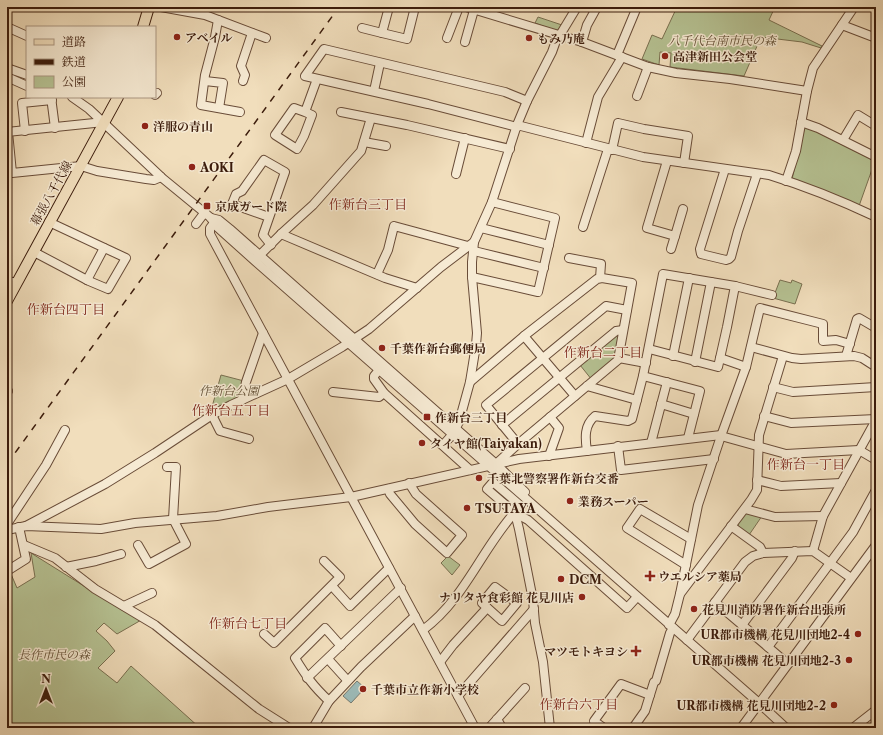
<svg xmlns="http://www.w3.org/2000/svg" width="883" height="735" viewBox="0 0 883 735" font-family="'Libre Caslon Text','Noto Serif JP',serif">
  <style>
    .green { fill: #b6c293; stroke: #796f50 }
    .water { fill: #9cbbb8; stroke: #767b73 }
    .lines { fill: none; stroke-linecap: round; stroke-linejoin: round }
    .minor-casing { stroke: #694c38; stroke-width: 10 }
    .major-casing { stroke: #3c1c0c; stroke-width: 12 }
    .minor { stroke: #f6ead3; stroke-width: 8 }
    .major { stroke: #f1debc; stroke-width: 10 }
    .rail { stroke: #3c1c0c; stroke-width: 1.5; stroke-dasharray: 7 7; stroke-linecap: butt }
    .poi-dot { fill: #8f2418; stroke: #f6ead3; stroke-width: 1.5 }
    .labels { text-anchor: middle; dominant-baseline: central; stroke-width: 3; stroke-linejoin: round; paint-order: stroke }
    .poi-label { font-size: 12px; font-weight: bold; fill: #3c1c0c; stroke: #f6ead3; text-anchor: start }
    .park-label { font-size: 12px; font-style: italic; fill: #614e34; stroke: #f6ead3 }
    .street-label { font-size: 12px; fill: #3c1c0c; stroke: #f6ead3 }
    .neighbourhood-label { font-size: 13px; fill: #7a1f14; stroke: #f6ead3 }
  </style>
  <rect width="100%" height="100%" fill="#f1debc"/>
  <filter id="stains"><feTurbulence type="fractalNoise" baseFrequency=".005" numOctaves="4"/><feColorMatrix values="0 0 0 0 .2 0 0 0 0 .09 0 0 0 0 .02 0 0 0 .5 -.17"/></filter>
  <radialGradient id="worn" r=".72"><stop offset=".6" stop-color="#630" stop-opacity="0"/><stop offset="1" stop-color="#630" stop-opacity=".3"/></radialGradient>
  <g class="green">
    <path d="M677,7h98l-6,13 53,26 -1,2 -19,-6 -41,-5 -17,39 -74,-9 1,-14 -11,-1 -1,13 -17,-6 10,-24 10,4z"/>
    <path d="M538,17l24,8 -4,6h-2l-21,-8z"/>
    <path d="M805,126l70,35 -16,45 -67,-27z"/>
    <path d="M780,280l11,3 1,-3 10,4 -7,20 -22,-6z"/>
    <path d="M616,335l3,2 -4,21 -23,22 -12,-15z"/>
    <path d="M221,375l23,6 -3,17 -31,16z"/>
    <path d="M746,513l16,3 -13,19 -11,-8v-3z"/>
    <path d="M31,553l85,53 27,13 -26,15 -13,-11 -8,8 11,10 8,10 -17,17 19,15 14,-17 69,62h-193v-151l4,-3 6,14 18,-11z"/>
    <path d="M448,556l12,9 -8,10 -11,-12z"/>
  </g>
  <path class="water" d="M357,681l8,7 -14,15 -8,-7z"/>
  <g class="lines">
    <g class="minor-casing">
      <g id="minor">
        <path d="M161,7l44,8 61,23"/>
        <path d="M389,7l-7,26 25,6 8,-32"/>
        <path d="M466,7l116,35 66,25 28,6 54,6 77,12"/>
        <path d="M218,20l-3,17 -10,38 -4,30 39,7"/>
        <path d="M842,25l34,13"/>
        <path d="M7,27l20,9"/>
        <path d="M362,28l20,5"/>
        <path d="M560,35l17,-28"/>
        <path d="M447,38l12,-31"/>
        <path d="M465,42l9,-32"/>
        <path d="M582,42l5,-17 10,-18"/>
        <path d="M617,55l20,-48"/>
        <path d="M7,68l20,7"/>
        <path d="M7,77l20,9"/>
        <path d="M205,81l18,2 -4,25"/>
        <path d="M243,81l2,-6 -4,-9 11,-33"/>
        <path d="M374,91l6,-28"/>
        <path d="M155,95l2,-2"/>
        <path d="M637,96l11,-29"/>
        <path d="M51,97l4,31"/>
        <path d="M72,97l17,12 72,68 50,41 5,8 39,35 504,442 27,25"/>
        <path d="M305,112l7,3 -8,21 -7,13 -22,-14 19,-27 11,4 12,-33"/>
        <path d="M341,112l66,13 103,24"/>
        <path d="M801,122l17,6 58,29"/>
        <path d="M517,125l126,32 126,18c36,11 73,26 107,42"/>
        <path d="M517,127l-89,-23 -123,-28 19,-27 181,43 22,9"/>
        <path d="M25,131l-3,-28 30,-3"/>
        <path d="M7,132l97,-10"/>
        <path d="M8,132l4,41 69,-7 16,5 49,8 8,1 7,-3"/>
        <path d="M843,140l15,-25 18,11"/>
        <path d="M364,142l22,4"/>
        <path d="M586,143l12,-46 24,-40"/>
        <path d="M612,150l6,-27 26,6 44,7 -4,27"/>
        <path d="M667,161l-20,67 28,8 8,-27"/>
        <path d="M725,169l-25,80 1,5 25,6 3,-1 2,-2 7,-26 19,-57"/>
        <path d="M456,174l9,-36"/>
        <path d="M786,181l10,-30 11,-60 6,-23 41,-61"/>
        <path d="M269,217l-37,-13 4,-10 6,-3 22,-31 21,12 -22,63 8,10"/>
        <path d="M211,218l8,2 11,9 266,235 29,28"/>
        <path d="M214,223l-4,5v6l265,494"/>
        <path d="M196,224l9,-12"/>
        <path d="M583,227l25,-78"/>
        <path d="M481,228l68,17"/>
        <path d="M281,234l104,44 32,10"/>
        <path d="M671,249l4,-13"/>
        <path d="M474,251l70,17"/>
        <path d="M34,252l55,29 19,8 18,-31 -77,-36"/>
        <path d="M569,258l32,6 -1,14"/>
        <path d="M256,259l25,-25 32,-29 48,-54 10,-33"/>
        <path d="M377,274l11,-24 6,-24 74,20"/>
        <path d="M472,277l66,15 17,-74 -63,-16"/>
        <path d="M87,280l17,-32"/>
        <path d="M7,281l10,2"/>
        <path d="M524,336l51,60"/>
        <path d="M751,347l41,11 9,1 53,-3 8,2 14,9"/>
        <path d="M649,349l69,18 9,-40 8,-41"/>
        <path d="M673,356l16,-78"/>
        <path d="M846,356l11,-37 2,-1 17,10"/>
        <path d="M619,358l27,5"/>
        <path d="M720,358l26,9"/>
        <path d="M695,362l16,-80"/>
        <path d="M379,370l-5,6v3l10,14 86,77"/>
        <path d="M643,376l57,15 -12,47"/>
        <path d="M470,382l54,-46 73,-57 5,-1 30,5 -14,77 -100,84 -22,20"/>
        <path d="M587,386l50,14"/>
        <path d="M773,387l20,5 83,-5"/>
        <path d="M7,390l1,1"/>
        <path d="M333,392l46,5 5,-4"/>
        <path d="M242,400l4,-18 17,-49"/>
        <path d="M661,404l33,10"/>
        <path d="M212,415l8,16 29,8"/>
        <path d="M764,416l27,7 85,-4"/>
        <path d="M502,425l114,-94 7,-1"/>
        <path d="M721,436l65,18 73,-4 17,10"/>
        <path d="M651,443l16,-61"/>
        <path d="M518,444l-32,-39 120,-99 21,4"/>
        <path d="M443,445l9,-10 7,-13 11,-40 6,-37 1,-12 -5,-56v-15l2,-20"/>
        <path d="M618,446l3,24 93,-11"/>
        <path d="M587,451c-2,-13 -3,-26 8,-35l33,5 4,-2 11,-43 20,-102 72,12 37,9"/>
        <path d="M549,456l10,-28 -9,-11"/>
        <path d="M757,480l24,6 60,-3"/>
        <path d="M388,489l2,5 25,30 32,29 15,-18 -46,-41 -7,-11"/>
        <path d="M521,506l-28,-24 -6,7 28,24 13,7 99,88 10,-11"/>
        <path d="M745,509l30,8 48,-1"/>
        <path d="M515,513l4,16 14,71 2,23 8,39 7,66"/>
        <path d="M7,524l39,-59 19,-35"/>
        <path d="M26,526l79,-42 50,-31 57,-38 19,-10 57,-26 54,-32 27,-18 72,-62 33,-25 18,-40 25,-77 10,-24 25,-49 6,-17"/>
        <path d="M731,526l29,21 3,6"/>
        <path d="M7,530l19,-4 75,3 34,-6 82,-7 51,-9 83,-10 168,-38 202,-24"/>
        <path d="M24,545l31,13 40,31 60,36 104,84 30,19"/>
        <path d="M138,545l11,19 37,-20 -13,-25 3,-52h-9"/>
        <path d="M813,551l10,-35 53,-96"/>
        <path d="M686,565l-59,-37 13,-19 51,30"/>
        <path d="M66,567l30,-6 25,-7"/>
        <path d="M7,571l19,-12 -7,-32"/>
        <path d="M332,586l18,20 39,-38"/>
        <path d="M495,587l22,16 -15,18 -20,-18z"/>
        <path d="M680,594l18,-89 23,-69 25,-69 14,-59 63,16v17l13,-1 14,4"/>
        <path d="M715,602l73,62"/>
        <path d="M124,606l28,-13"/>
        <path d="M669,625l6,-11 5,-20 71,-94 6,-10 2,-55 24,-79"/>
        <path d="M742,625l50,-67 3,-7"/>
        <path d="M423,630c42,-31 59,-82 93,-119"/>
        <path d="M264,634l10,9 66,-66 -16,-16"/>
        <path d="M687,640l58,-78 8,-6 10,-3 50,-2 38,27"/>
        <path d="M768,647l85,-115 23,-42"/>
        <path d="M328,659l19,21"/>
        <path d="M440,662l13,-17 34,-37"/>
        <path d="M307,678l94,-90"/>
        <path d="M458,696l76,-87"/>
        <path d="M329,701c-16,-15 -23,-25 -34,-43l30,-30 16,18"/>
        <path d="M497,719l5,9"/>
        <path d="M313,728l16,-27 32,-34 54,-51"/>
        <path d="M489,728l36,-40"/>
        <path d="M604,728l-10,-7 27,-37 29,11"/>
        <path d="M633,728l12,-17 9,-29 2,-1 14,-48 3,-5"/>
        <path d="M741,728l135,-183"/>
        <path d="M853,728l23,-18"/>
      </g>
    </g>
    <g class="major-casing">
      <g id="major">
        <path d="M143,27l6,-20"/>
        <path d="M7,301l111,-204"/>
      </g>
    </g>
    <use href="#minor" class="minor"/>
    <use href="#major" class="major"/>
    <path class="rail" d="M7,464l332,-457"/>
  </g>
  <g class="poi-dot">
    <circle cx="177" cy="37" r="4"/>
    <circle cx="529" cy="38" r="4"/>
    <circle cx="665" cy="56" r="4"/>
    <circle cx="145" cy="126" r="4"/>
    <circle cx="192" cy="167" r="4"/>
    <rect x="203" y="202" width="8" height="8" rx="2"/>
    <circle cx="382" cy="348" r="4"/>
    <rect x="423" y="413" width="8" height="8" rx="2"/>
    <circle cx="422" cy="443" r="4"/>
    <circle cx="479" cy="478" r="4"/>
    <circle cx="570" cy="501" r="4"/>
    <circle cx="467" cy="508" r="4"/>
    <path d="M648 570h4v4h4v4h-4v4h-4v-4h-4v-4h4z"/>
    <circle cx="561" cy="579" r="4"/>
    <circle cx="582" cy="597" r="4"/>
    <circle cx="694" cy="609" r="4"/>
    <circle cx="858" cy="634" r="4"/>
    <path d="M634 645h4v4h4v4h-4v4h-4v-4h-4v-4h4z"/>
    <circle cx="849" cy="660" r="4"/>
    <circle cx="363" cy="689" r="4"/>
    <circle cx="834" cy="705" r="4"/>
  </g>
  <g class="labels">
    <g class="poi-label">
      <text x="185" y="37">アベイル</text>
      <text x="537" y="38">もみ乃庵</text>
      <text x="673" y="56">高津新田公会堂</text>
      <text x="153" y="126">洋服の青山</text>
      <text x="200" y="167">AOKI</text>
      <text x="215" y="206">京成ガード際</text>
      <text x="390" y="348">千葉作新台郵便局</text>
      <text x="435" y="417">作新台三丁目</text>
      <text x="430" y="443">タイヤ館(Taiyakan)</text>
      <text x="487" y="478">千葉北警察署作新台交番</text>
      <text x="578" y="501">業務スーパー</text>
      <text x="475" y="508">TSUTAYA</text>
      <text x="658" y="576">ウエルシア薬局</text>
      <text x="569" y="579">DCM</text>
      <text x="574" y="597" text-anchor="end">ナリタヤ食彩館 花見川店</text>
      <text x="702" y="609">花見川消防署作新台出張所</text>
      <text x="850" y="634" text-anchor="end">UR都市機構 花見川団地2-4</text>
      <text x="628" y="651" text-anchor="end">マツモトキヨシ</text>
      <text x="841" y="660" text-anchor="end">UR都市機構 花見川団地2-3</text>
      <text x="371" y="689">千葉市立作新小学校</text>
      <text x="826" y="705" text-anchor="end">UR都市機構 花見川団地2-2</text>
    </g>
    <g class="park-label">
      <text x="722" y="40">八千代台南市民の森</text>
      <text x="229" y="390">作新台公園</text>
      <text x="54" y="654">長作市民の森</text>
    </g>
    <g class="street-label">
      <text transform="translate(51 193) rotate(-61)">幕張八千代線</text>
    </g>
    <g class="neighbourhood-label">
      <text x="368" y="204">作新台三丁目</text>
      <text x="66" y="309">作新台四丁目</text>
      <text x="603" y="352">作新台二丁目</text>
      <text x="231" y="410">作新台五丁目</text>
      <text x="806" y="464">作新台一丁目</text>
      <text x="248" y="623">作新台七丁目</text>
      <text x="579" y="704">作新台六丁目</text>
    </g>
  </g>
  <rect width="883" height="735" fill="none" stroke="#f1debc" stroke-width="24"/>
  <rect x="8" y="8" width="867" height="719" fill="none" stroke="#3c1c0c" stroke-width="2"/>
  <rect x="12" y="12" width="859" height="711" fill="none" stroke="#3c1c0c"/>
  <rect x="26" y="26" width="130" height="72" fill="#f6ead3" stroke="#ac9883"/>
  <rect x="34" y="39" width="20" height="6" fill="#f1debc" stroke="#ac9883"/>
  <text x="62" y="46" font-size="12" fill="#3c1c0c">道路</text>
  <rect x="34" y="59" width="20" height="6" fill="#3c1c0c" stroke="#ac9883"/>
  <text x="62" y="66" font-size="12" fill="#3c1c0c">鉄道</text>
  <rect x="34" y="76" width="20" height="12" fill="#b6c293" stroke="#ac9883"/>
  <text x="62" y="86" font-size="12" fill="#3c1c0c">公園</text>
  <g transform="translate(46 689)" stroke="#f6ead3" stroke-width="3" paint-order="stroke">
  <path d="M0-3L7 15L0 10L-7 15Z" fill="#3c1c0c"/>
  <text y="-6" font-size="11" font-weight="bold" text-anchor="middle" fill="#3c1c0c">N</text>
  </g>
  <rect width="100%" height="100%" filter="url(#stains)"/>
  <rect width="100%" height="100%" fill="url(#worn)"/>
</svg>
